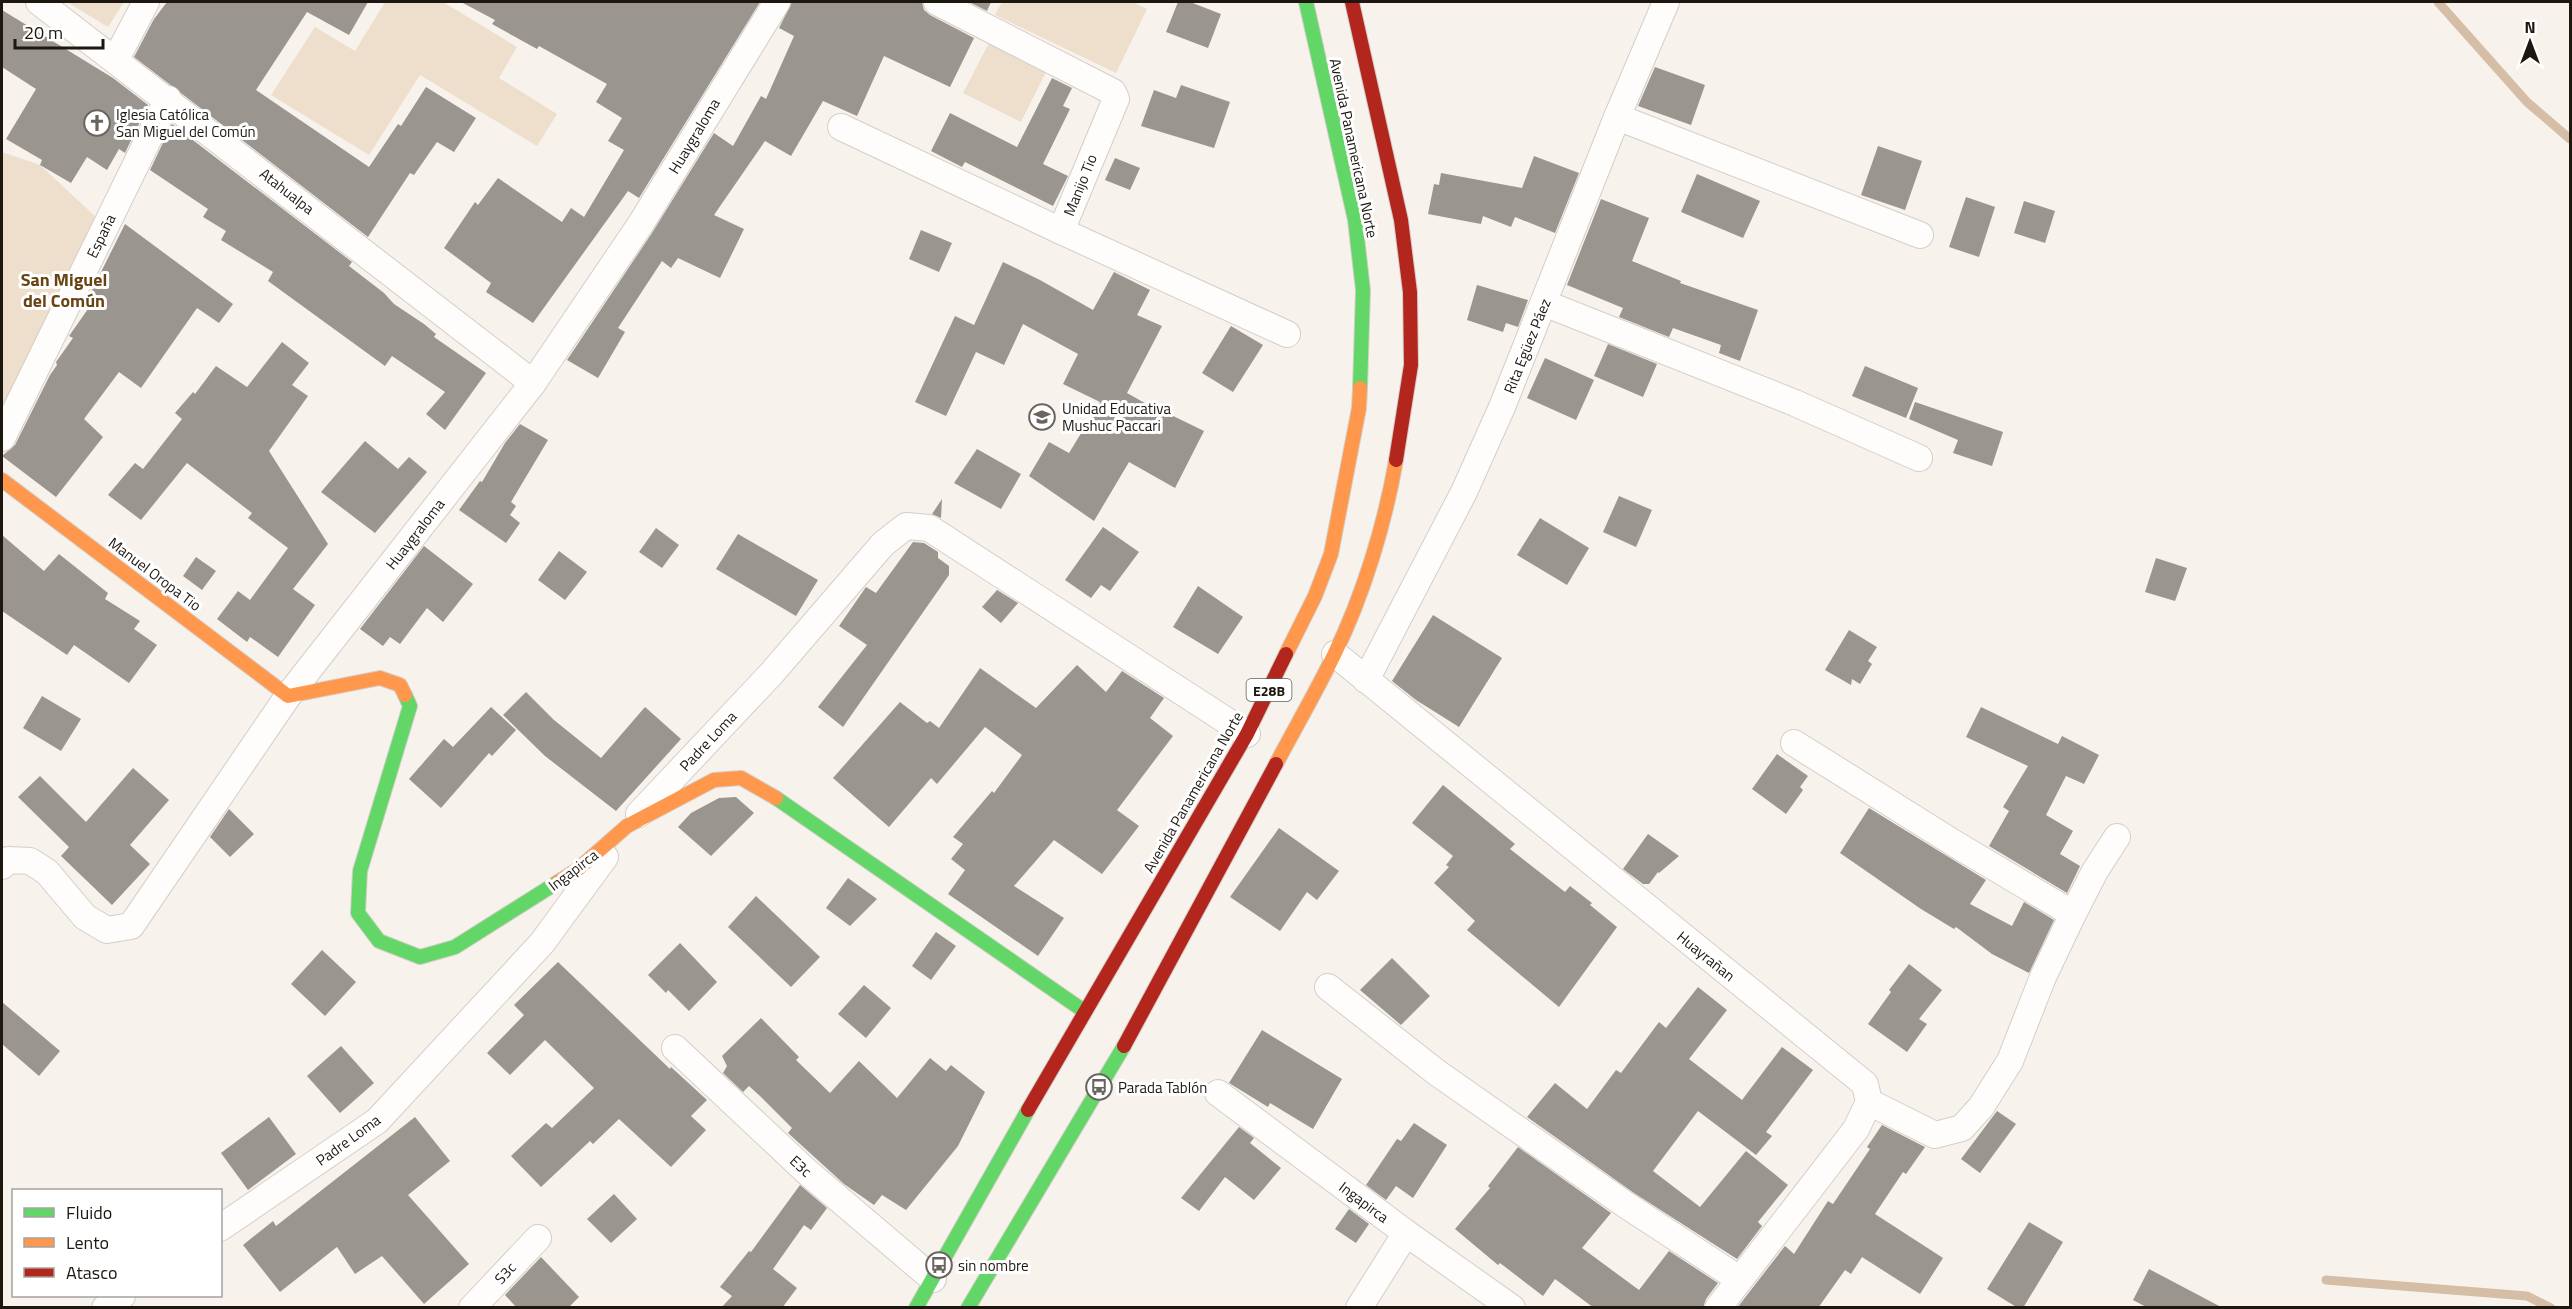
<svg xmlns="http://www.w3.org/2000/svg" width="2572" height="1309" viewBox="0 0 2572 1309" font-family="'Titillium Web',sans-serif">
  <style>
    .green { fill: #eedecc }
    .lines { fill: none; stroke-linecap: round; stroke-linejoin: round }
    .stream { stroke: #d5bea5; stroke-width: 9 }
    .building { fill: #9a958f }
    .street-casing { stroke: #d4cec8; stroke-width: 28 }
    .fast-casing { stroke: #d4cec8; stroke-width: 16 }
    .slow-casing { stroke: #d4cec8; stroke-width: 16 }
    .jam-casing { stroke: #d4cec8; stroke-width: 16 }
    .street { stroke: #fefdfc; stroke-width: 26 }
    .fast { stroke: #63d668; stroke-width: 14 }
    .slow { stroke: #ff974d; stroke-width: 14 }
    .jam { stroke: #b3261e; stroke-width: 14 }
    .labels { text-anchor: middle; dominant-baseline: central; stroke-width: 6; stroke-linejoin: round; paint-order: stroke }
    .shield { fill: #fff; stroke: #615d58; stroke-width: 1.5 }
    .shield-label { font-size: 14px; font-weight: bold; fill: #1d1710 }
    .poi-label { font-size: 15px; fill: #1d1710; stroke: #fff; text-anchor: start }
    .street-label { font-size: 15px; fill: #1d1710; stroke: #fff }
    .quarter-label { font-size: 18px; font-weight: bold; fill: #684413; stroke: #fff }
  </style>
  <rect width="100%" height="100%" fill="#f7f2ec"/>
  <g class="green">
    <path d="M67,2h57l-16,25z"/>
    <path d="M381,2h62l74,45 -18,31 58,36 -20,32 -117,-71 -51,80 -98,-60 44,-68 40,24 29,-47z"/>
    <path d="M1002,2h130l15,7 -31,64 -121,-58z"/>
    <path d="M989,43l57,29 -25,50 -58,-29z"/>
    <path d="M2,152l38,13 59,55 -97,198z"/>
  </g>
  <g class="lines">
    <g class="stream">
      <path d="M2438,2l89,100 43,37"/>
      <path d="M2326,1280l201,16 24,12"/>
    </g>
  </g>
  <g class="building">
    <path d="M167,2h201l-19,33 -42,-23 -51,78 113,77 29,-43 3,2 25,-39 50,31 -22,34 -17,-10 -23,33 -4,-2 -42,64 -234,-180 20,-38z"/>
    <path d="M461,2h299l-121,196 -11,-7 -95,132 -47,-31 5,-9 -47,-35 31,-46 3,3 20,-27 64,44 9,-14 13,9 40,-67 -16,-9 14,-23 -26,-16 11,-18 -68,-38 -2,3 -45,-25 3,-4z"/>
    <path d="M792,2h130l2,8 6,5 44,23 -24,49 -66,-31 -27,60 -34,-15 -32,55 -26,-15 -51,74 30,14 -24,49 -42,-20 -7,10 -9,-7 -44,67 7,4 -27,46 -31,-18 85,-127 62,-100 19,13 28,-50 5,3 28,-63 -15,-8z"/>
    <path d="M969,2h22l-4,9z"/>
    <path d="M1178,2h12l31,12 -13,34 -42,-16z"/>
    <path d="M2,10l111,68 35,27 -23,48 -6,-4 -12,21 -20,-13 -16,26 -31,-18 2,-5 -36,-21 30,-50 -34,-22z"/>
    <path d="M1655,67l50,18 -14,40 -53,-19z"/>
    <path d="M1052,78l20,10 -9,18 7,3 -27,55 25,12 -15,30 -88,-44 -3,5 -31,-16 19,-38 67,34z"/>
    <path d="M1181,85l49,17 -16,46 -73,-22 13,-36 22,8z"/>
    <path d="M172,124l180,138 -3,4 35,27 10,11 30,20 12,10 -2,3 52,36 -41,57 -19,-16 19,-22 -53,-36 -7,10 -117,-85 5,-9 -52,-32 5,-9 -23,-14 5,-8 -58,-39z"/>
    <path d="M1878,146l44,15 -17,49 -44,-15z"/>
    <path d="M1534,156l45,17 -24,60 -40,-16 -4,10 -28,-11 -2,8 -53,-10 6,-30 5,1 2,-12 81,15z"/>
    <path d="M1115,158l25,10 -10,22 -25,-10z"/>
    <path d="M1697,174l63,27 -17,37 -62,-26z"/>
    <path d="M1966,197l29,10 -16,50 -30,-10z"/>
    <path d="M1601,199l48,19 -17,43 49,20 -1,2 78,27 -18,51 -21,-8 2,-8 -48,-17 -4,9 -50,-20 4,-9 -56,-23z"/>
    <path d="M2024,201l31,10 -10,32 -31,-10z"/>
    <path d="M125,224l108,80 -14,19 -22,-15 -56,80 -22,-16 -35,47 19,18 -47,60 -54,-41 13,-11 35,-70 7,-10 -1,-3 17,-24 -4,-2 19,-27 -4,-3z"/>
    <path d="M921,230l31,13 -13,29 -30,-13z"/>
    <path d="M1003,262l37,18 53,30 21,-38 36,18 -13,25 25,11 -35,67 39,22 1,-2 37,18 -29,57 -46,-26 -35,59 -65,-45 20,-34 20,11 31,-51 -37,-18 15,-30 -55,-30 -19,41 -28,-13 -30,64 -31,-14 40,-86 19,9z"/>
    <path d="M1477,285l51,15 -10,27 -12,-4 -3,9 -36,-12z"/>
    <path d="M1231,326l32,19 -30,47 -31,-19z"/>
    <path d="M282,342l27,21 -17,22 16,11 -39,55 59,93 -35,45 22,16 -37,52 -28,-20 -3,5 -30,-23 21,-28 12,9 38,-52 -40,-30 4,-5 -65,-50 -46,57 -33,-25 27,-32 8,6 39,-50 -7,-6 18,-21 2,2 21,-28 31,21z"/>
    <path d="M1608,344l49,20 -14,33 -49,-21z"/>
    <path d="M1545,358l49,22 -18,40 -49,-22z"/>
    <path d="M1865,366l53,22 -12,30 -54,-22z"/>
    <path d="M1915,402l88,30 -11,34 -39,-13 5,-13 -49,-21z"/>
    <path d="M520,424l28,16 -37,62 5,4 -6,9 10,8 -14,20 -47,-33 21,-29 2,1 23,-39z"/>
    <path d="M365,441l33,28 11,-12 18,15 -52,61 -54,-41z"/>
    <path d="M977,449l44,25 -20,35 -47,-26z"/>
    <path d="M1619,496l33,14 -16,37 -33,-15z"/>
    <path d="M942,499l-1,19 -9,-4z"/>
    <path d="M1540,518l49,30 -22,37 -50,-30z"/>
    <path d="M1103,527l36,25 -29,39 -9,-6 -10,13 -26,-18z"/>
    <path d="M656,528l23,17 -17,23 -23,-16z"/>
    <path d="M738,534l80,46 -22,36 -80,-47z"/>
    <path d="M2,535l42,36 15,-17 49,39 -3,6 35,22 -6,8 23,16 -28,38 -55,-38 -7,10 -65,-44z"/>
    <path d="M913,542l11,1 14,9v6l11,8v9l-106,152 -25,-20 49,-62 -28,-19 27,-39 10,6z"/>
    <path d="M424,546l49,38 -30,38 -16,-14 -27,36 -10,-7 -7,9 -23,-17z"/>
    <path d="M559,551l28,21 -22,28 -27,-20z"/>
    <path d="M196,557l20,14 -14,19 -19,-14z"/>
    <path d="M2156,558l31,10 -12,33 -30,-9z"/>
    <path d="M1198,586l45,31 -25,37 -45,-27z"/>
    <path d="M997,590l21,13 -17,20 -19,-16z"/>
    <path d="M1433,615l69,43 -43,69 -43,-27 -24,-19z"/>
    <path d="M1849,630l28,17 -9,14 4,3 -12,20 -8,-5 -1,6 -26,-15z"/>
    <path d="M1077,665l29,27 16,-21 42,27 -14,20 23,18 -56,74 22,16 -37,48 -48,-34 -40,46 50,32 -26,38 -90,-62 17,-24 -14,-11 12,-15 -10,-7 39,-46 2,2 28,-38 -37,-28 -48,57 -6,-6 -42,49 -56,-49 67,-76 27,21 3,-2 9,7 41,-60 56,40z"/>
    <path d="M526,692l28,28 47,38 44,-51 36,32 -65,72 -71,-55 -42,-41z"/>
    <path d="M42,696l39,23 -20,32 -38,-23z"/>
    <path d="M491,707l25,23 -24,26 -3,-3 -48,55 -32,-29 35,-40 9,8z"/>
    <path d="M1981,707l77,37 4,-8 37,19 -15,29 -18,-8 -20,39 27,16 -13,23 20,12 -13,27 -78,-47 20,-35 -6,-4 25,-41 -62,-29z"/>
    <path d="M1777,754l31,22 -8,11 3,3 -17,24 -34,-25z"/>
    <path d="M133,768l36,32 -39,45 20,19 -38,41 -51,-49 8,-9 -51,-50 22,-21 46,46z"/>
    <path d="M1443,785l72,59 -5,5 55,43 5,-6 22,17 -2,2 27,22 -58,80 -92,-77 8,-9 -41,-38 15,-16 -3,-2 7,-9 -41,-33z"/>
    <path d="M736,797l18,16 -43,43 -33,-29 13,-14 28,-15z"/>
    <path d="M1869,808l117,72 -16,24 42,22 12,-24 30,18 -25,53 -37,-19 -36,-27 -2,2 -33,-20 -81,-56z"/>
    <path d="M229,809l25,25 -24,23 -20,-20z"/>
    <path d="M1279,828l60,43 -22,29 -10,-8 -27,39 -50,-34z"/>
    <path d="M1648,834l31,22 -20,17 -1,-1 -9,12h-6l-20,-15z"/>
    <path d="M848,878l29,21 -27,27 -24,-18z"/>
    <path d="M756,896l64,61 -29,30 -63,-60z"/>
    <path d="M936,932l20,14 -25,34 -19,-14z"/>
    <path d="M680,943l37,39 -28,29 -21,-21 -2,3 -18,-18z"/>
    <path d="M322,950l34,32 -31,34 -34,-32z"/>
    <path d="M1392,958l38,38 -29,29 -41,-35z"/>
    <path d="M558,962l112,107 1,-2 36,33 -16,16 15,14 -35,37 -52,-48 -26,25 -3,-3 -49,46 -30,-31 35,-33 6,5 42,-40 -49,-48 -35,35 -23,-22 37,-38 -10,-10z"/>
    <path d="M1909,964l33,26 -23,29 8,5 -20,28 -39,-28 23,-32 -2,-2z"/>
    <path d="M864,985l27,23 -25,30 -28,-24z"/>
    <path d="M1698,987l29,23 -38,49 53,41 40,-53 31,23 -47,62 6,4 -16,19 -58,-44 -45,60 47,36 46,-56 42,34 -30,37 4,4 -25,33 -103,-66 -107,-76 28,-34 32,26 29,-39 5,3 38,-51 7,6z"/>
    <path d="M2,1002l58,49 -21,25 -37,-32z"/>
    <path d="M761,1018l38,39 -3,3 34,33 29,-32 38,37 33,-40 16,13 5,-6 34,27 -27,54 -52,64 -24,-15 -8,10 -30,-21 -56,-51 4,-5 -32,-32 -11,-10 -6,6 -20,-19 4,-7 -5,-10z"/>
    <path d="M1262,1030l80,49 -29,50 -43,-26 -2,4 -39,-24z"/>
    <path d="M341,1046l33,37 -34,30 -33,-37z"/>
    <path d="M1997,1111l19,13 -36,49 -19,-14z"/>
    <path d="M269,1117l27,37 -48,36 -27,-37z"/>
    <path d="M415,1117l35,44 -42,34 61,69 -45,40 -42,-48 -27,18 -18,-27 -57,45 -37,-47 30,-24 3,5z"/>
    <path d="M1414,1123l33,22 -34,53 -17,-12 -10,14 -20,-15 31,-46 4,2z"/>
    <path d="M1882,1125l43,22 -19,27 -3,-2 -28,42 68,44 -23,36 -58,-37 -11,17 -6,-4 -27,38h-81l48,-62 9,8 34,-53 5,3 37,-55 -3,-2z"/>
    <path d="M1239,1127l15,11 -4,5 31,25 -27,32 -29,-23 -26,34 -18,-13z"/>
    <path d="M1518,1147l93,66 -29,35 57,42 30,-39 49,32 -12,16 -3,9h-109l-39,-29 -12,17 -43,-33 -2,2 -43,-36 35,-41 -2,-2z"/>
    <path d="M800,1185l27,23 -16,22 -7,-5 -31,44 24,19 -15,20h-61l11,-12 -12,-9 29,-36 2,1z"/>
    <path d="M614,1194l23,25 -26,24 -24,-24z"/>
    <path d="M1349,1209l20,15 -13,19 -21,-14z"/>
    <path d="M2029,1222l34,20 -40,66h-5l-31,-19z"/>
    <path d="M541,1257l38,40 -11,11h-51l-12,-13z"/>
    <path d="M2149,1269l74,39h-75l-15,-8z"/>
  </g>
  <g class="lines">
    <g class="street-casing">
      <g id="street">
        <path d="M39,2l494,381"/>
        <path d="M937,2l176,90 3,7 -55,132 226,103"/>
        <path d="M116,59l30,-57"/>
        <path d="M1617,117l303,118"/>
        <path d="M841,127l220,104"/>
        <path d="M1544,303l251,100 124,55"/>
        <path d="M2,438l166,-339"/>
        <path d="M1335,654l530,430 4,18 -13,27 -138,179"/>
        <path d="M1366,680l98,-188 38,-85 115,-290 49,-115"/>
        <path d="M1794,743l163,102 116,69"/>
        <path d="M639,814l132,-140 112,-130 23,-18 23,2 318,206"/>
        <path d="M2,866l6,-6 22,1 17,11 38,45 22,13 24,-4 157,-230 245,-313 107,-158 137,-223"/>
        <path d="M1328,987l108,85 190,133 113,74"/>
        <path d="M675,1048l131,123 127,108"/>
        <path d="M1218,1093l188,140 106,75"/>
        <path d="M1869,1102l66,33 27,-7 19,-21 29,-46 33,-84 30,-63 22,-43 22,-34"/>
        <path d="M220,1228l157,-107 165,-178 63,-86"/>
        <path d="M105,1308l17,-12"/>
        <path d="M472,1308l66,-70"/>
        <path d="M1359,1308l47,-75"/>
      </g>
    </g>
    <g class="fast-casing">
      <g id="fast">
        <path d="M1306,2l49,218 8,70 -3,98"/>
        <path d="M405,695l5,11 -50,165 -2,42 21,28 41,16 35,-10 103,-65"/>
        <path d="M776,798l308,213"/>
        <path d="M916,1308l112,-198"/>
        <path d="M968,1308l156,-262"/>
      </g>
    </g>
    <g class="slow-casing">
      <g id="slow">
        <path d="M2,480l286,216 92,-18 20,7 5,10"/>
        <path d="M1286,654l29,-58 16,-42 28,-146 1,-20"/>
        <path d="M1276,764c19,-36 40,-72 58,-109 29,-59 51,-131 62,-195"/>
        <path d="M558,882l19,-12 50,-44 87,-46 27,-2 35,20"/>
      </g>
    </g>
    <g class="jam-casing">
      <g id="jam">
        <path d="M1352,2l49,218 9,72 1,73 -15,95"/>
        <path d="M1124,1046l152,-282"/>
        <path d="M1028,1110l219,-376 39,-80"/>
      </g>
    </g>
    <use href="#street" class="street"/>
    <use href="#fast" class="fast"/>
    <use href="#slow" class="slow"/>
    <use href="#jam" class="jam"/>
  </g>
  <defs>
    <g id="church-ring" transform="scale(1.35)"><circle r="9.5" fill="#fff" stroke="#69645d" stroke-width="1.5"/><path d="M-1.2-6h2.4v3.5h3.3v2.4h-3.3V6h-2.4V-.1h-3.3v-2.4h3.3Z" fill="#69645d"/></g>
    <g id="university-ring" transform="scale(1.35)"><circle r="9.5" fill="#fff" stroke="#69645d" stroke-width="1.5"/><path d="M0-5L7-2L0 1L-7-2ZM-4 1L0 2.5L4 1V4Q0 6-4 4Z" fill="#69645d"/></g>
    <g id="bus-ring" transform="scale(1.35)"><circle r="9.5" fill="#fff" stroke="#69645d" stroke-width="1.5"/><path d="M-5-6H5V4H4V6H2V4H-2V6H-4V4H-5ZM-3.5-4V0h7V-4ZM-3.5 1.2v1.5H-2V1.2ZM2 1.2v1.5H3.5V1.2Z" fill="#69645d"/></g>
  </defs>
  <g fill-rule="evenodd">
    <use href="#church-ring" x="97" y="123"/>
    <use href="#university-ring" x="1042" y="417"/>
    <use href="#bus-ring" x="1099" y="1087"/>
    <use href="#bus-ring" x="939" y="1265"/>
  </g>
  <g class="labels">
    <rect class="shield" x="1246.5" y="679" width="45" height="22" rx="4.5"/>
    <g class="shield-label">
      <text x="1269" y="690">E28B</text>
    </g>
    <g class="poi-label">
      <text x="116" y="114">Iglesia Católica<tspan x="116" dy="17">San Miguel del Común</tspan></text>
      <text x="1062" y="408">Unidad Educativa<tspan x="1062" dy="17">Mushuc Paccari</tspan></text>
      <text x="1118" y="1087">Parada Tablón</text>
      <text x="958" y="1265">sin nombre</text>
    </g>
    <g class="street-label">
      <text transform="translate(694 136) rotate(-59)">Huaygraloma</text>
      <text transform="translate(1354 148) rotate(78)">Avenida Panamericana Norte</text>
      <text transform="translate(1080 185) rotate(-68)">Manijo Tio</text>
      <text transform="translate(287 191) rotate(38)">Atahualpa</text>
      <text transform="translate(101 236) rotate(-64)">España</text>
      <text transform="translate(1527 346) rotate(-68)">Rita Egüez Páez</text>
      <text transform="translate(415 534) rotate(-52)">Huaygraloma</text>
      <text transform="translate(155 574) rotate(37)">Manuel Oropa Tio</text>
      <text transform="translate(708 741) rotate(-47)">Padre Loma</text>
      <text transform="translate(1193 792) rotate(-60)">Avenida Panamericana Norte</text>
      <text transform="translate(573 870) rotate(-37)">Ingapirca</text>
      <text transform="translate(1706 956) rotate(39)">Huayrañan</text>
      <text transform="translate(348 1140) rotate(-36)">Padre Loma</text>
      <text transform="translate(801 1166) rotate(42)">E3c</text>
      <text transform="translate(1364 1202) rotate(37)">Ingapirca</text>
      <text transform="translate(505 1273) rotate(-47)">S3c</text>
    </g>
    <g class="quarter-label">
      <text x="64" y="279">San Miguel<tspan x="64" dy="21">del Común</tspan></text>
    </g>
  </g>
  <rect width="2572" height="1309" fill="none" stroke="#1d1710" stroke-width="6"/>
  <rect x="12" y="1189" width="210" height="108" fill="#ffffff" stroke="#a5a29f" stroke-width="1.5"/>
  <rect x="24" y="1208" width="30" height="9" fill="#63d668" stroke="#a5a29f" stroke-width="1.5"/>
  <text x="66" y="1219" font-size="18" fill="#1d1710">Fluido</text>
  <rect x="24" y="1238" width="30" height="9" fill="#ff974d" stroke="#a5a29f" stroke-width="1.5"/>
  <text x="66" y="1249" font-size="18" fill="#1d1710">Lento</text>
  <rect x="24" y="1268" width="30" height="9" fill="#b3261e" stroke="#a5a29f" stroke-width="1.5"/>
  <text x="66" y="1279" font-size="18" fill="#1d1710">Atasco</text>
  <g transform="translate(2530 42)" stroke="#ffffff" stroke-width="4.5" paint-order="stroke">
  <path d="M0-4.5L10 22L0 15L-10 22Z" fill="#1d1710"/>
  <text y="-9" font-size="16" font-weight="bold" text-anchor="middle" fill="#1d1710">N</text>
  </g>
  <path d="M15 39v9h88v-9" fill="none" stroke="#1d1710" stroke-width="3"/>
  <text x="24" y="39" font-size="18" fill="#1d1710" stroke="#ffffff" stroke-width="4.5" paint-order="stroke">20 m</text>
</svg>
